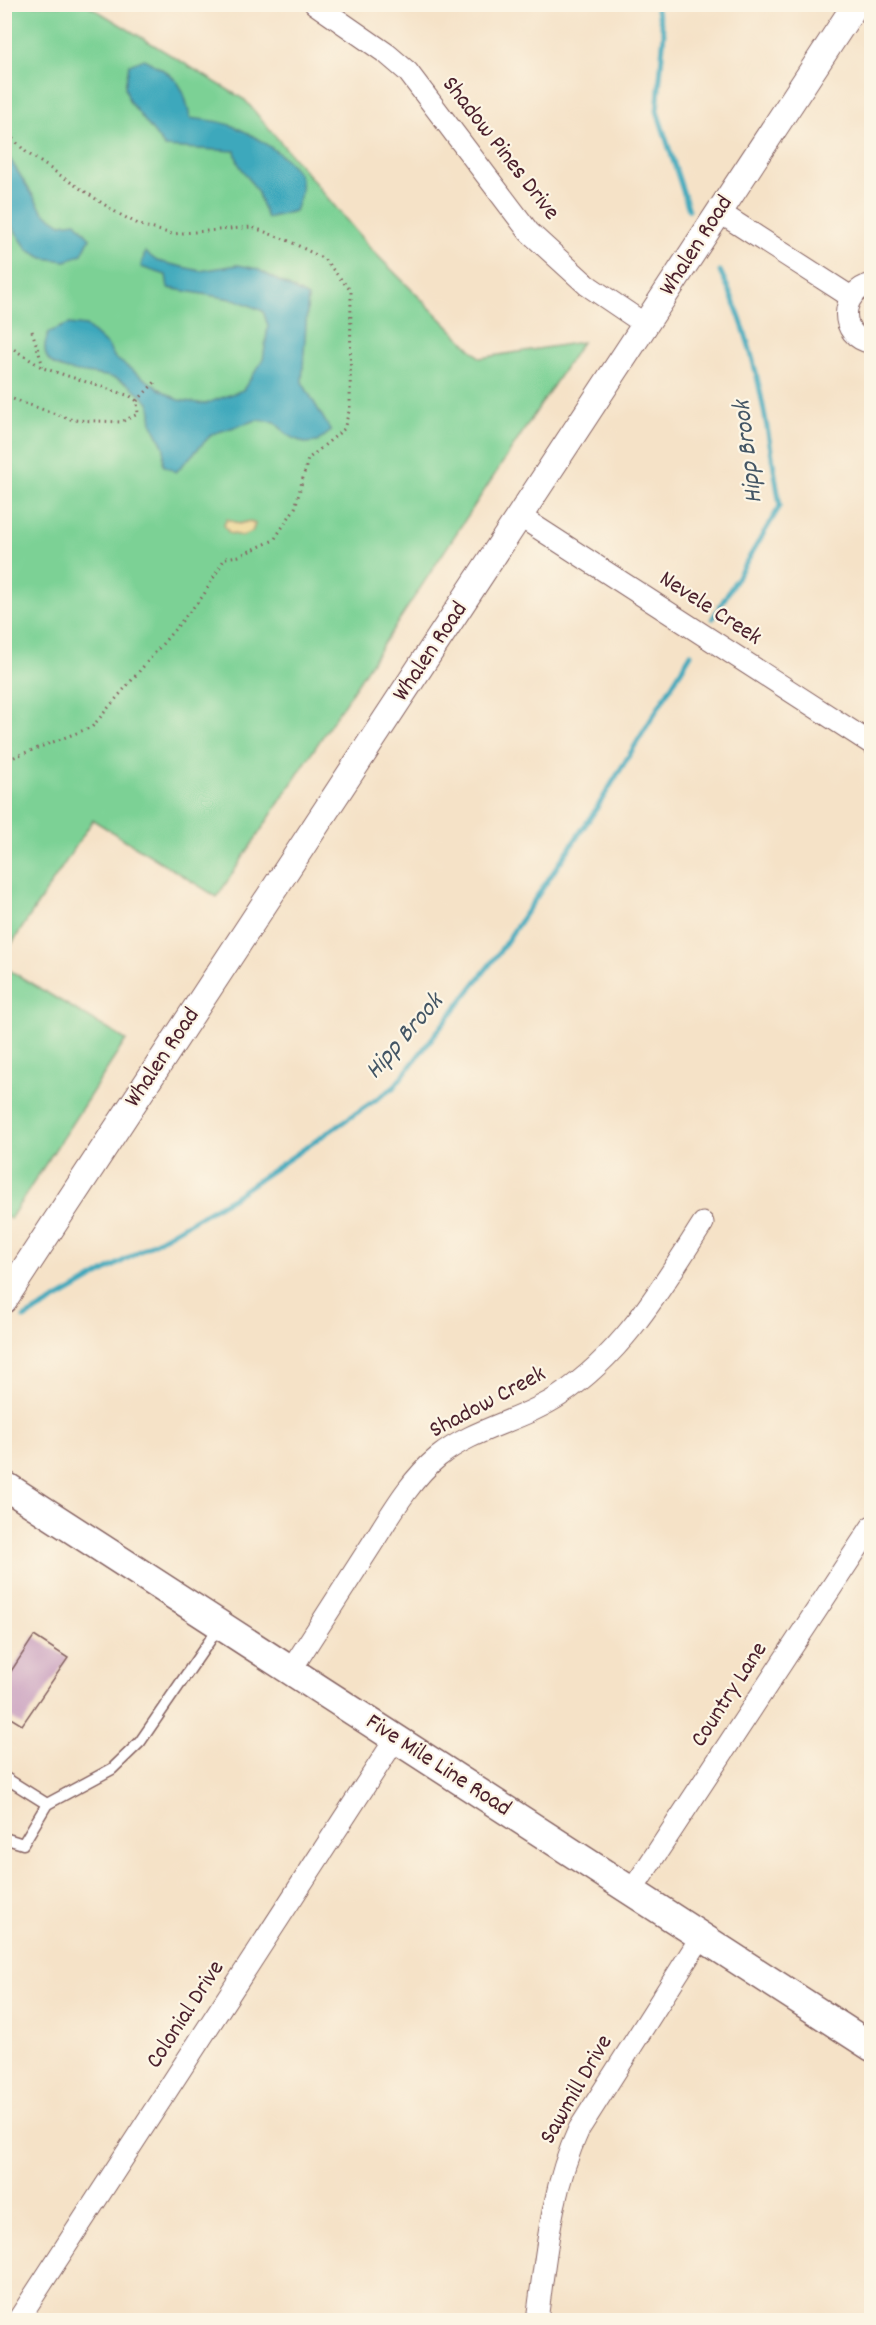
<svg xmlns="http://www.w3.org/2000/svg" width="876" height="2325" viewBox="0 0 876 2325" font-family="Dekko,sans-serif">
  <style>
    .green { fill: #7bd195; stroke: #627860; stroke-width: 1.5 }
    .sand { fill: #eeda9e; stroke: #9c7c64; stroke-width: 1.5 }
    .water { fill: #3ca8bc; stroke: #436474; stroke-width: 1.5 }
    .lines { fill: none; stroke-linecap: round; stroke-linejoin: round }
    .stream { stroke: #3ca8bc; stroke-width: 5 }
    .building { fill: #c497bc }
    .service-casing { stroke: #866362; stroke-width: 13 }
    .minor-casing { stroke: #866362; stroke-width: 23 }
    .tertiary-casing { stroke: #866362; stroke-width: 28 }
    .secondary-casing { stroke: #866362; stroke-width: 31 }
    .path { stroke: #866362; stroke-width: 3; stroke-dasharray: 1.5 4.5; stroke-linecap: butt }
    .service { stroke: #fff; stroke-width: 10 }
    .minor { stroke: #fff; stroke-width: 21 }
    .tertiary { stroke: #fff; stroke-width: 26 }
    .secondary { stroke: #fff; stroke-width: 28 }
    .labels { text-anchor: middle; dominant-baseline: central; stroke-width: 4.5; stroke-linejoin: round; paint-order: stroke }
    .street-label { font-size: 24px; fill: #4a1f2b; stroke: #fcf5e5 }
    .water-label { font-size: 26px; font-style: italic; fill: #445665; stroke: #fcf5e5 }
  </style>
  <rect width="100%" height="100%" fill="#fcf5e5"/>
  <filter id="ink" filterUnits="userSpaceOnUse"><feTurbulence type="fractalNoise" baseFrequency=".0167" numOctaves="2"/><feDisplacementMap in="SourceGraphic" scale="12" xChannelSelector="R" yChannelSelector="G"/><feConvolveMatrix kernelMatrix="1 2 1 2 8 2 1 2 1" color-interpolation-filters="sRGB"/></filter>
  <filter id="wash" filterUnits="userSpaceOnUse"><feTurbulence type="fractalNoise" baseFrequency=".008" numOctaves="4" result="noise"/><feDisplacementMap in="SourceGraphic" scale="24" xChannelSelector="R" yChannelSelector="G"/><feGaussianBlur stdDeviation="1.35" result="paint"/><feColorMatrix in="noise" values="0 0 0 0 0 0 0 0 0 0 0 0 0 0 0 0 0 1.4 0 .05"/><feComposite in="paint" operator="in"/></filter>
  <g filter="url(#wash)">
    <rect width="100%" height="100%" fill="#f5e2c7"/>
    <g class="green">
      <path d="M5,5h83l157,95 125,148 110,110 102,-16 -365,555 -124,-77 -88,134z"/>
      <path d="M4,967l122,73 -116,179 -6,-4z"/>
    </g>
    <path class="sand" d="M227,519l12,5 11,-3 5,3 -3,8 -10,4 -13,-3 -5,-8z"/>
    <g class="water">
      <path d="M144,59c33,18 39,22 46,59 11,2 22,2 33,5 21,5 65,32 76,52 6,12 0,25 -4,36l-28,7 -10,-27 -19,-28 -3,-12 -70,-4 -36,-46 -4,-14 4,-22z"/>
      <path d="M5,151l38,61 18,12 15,-2 14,16 -8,16 -16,7 -23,-3 -15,-8 -23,-34z"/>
      <path d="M145,252l12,9 43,10 38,-6 19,4 51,28 -6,85 29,49 -14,11 -13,1 -17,-8 -12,-13 -18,-2 -45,14 -36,38 -13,-7 1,-17 -12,-24 -2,-20c-10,-9 -19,-21 -33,-25 -26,-10 -89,0 -68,-47l20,-8 17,2 22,20 7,12 43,30 20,12 27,4 38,-14 20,-30 5,-34 -5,-15 -26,-11 -69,-12 -2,-13 -25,-8z"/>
    </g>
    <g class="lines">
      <g class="stream">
        <path d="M655,4l9,29 -7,78 32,99"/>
        <path d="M713,618l67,-112c-13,-80 -23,-162 -60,-235"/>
        <path d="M24,1318l208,-120 161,-110 105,-134 100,-148 93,-152"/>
      </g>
    </g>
    <g id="blocks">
      <path class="building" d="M34,1636l34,22 -46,67 -18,-11v-32z"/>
    </g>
  </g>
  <g filter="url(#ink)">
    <use href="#blocks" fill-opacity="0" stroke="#866362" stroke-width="1.5"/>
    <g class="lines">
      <g class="service-casing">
        <g id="service">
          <path d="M4,1777l43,27 65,-35 28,-27 79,-115"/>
          <path d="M4,1838l19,6 24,-40"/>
        </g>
      </g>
      <g class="minor-casing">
        <g id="minor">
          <path d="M315,4l72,50 21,18 121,160 58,53 59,40"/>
          <path d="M719,212l132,85"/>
          <path d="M872,284c-33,7 -35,53 0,59"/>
          <path d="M521,517l351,227"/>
          <path d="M291,1670c27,-42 54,-84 81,-126 19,-30 38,-64 66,-87 36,-29 83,-36 121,-61 65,-43 103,-109 144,-173"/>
          <path d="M631,1892l241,-366"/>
          <path d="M18,2320l378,-582"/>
          <path d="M537,2320c9,-65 14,-131 42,-191l122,-192"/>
        </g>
      </g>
      <g class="tertiary-casing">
        <path id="tertiary" d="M4,1300l852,-1296"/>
      </g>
      <g class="secondary-casing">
        <path id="secondary" d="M4,1485l868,562"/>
      </g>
      <g class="path">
        <path d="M4,130l23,23 90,60 23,12 32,9 80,-7 37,14 35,18 27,32 -1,117 -6,21 -36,30 -13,49 -21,32 -35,16 -14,2 -22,38 -111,131 -88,34"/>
        <path d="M32,331l11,35"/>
        <path d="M4,343l39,25 87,28 7,5 1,13 -17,8 -48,-2 -69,-24"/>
        <path d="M137,401l20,-21"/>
      </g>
      <use href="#service" class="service"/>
      <use href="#minor" class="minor"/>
      <use href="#tertiary" class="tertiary"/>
      <use href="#secondary" class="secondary"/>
    </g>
  </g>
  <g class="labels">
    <g class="street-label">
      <text transform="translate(500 149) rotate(52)">Shadow Pines Drive</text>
      <text transform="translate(697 246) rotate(-57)">Whalen Road</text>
      <text transform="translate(710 609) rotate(33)">Nevele Creek</text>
      <text transform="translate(431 652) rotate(-56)">Whalen Road</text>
      <text transform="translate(163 1058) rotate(-56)">Whalen Road</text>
      <text transform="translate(488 1403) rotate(-28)">Shadow Creek</text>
      <text transform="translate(730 1695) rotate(-57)">Country Lane</text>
      <text transform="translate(438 1766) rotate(33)">Five Mile Line Road</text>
      <text transform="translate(186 2015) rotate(-57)">Colonial Drive</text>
      <text transform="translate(577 2090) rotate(-60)">Sawmill Drive</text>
    </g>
    <g class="water-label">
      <text transform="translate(749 452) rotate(-97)">Hipp Brook</text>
      <text transform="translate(405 1037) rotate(-49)">Hipp Brook</text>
    </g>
  </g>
  <rect width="876" height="2325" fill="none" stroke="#fcf5e5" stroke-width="24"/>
</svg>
